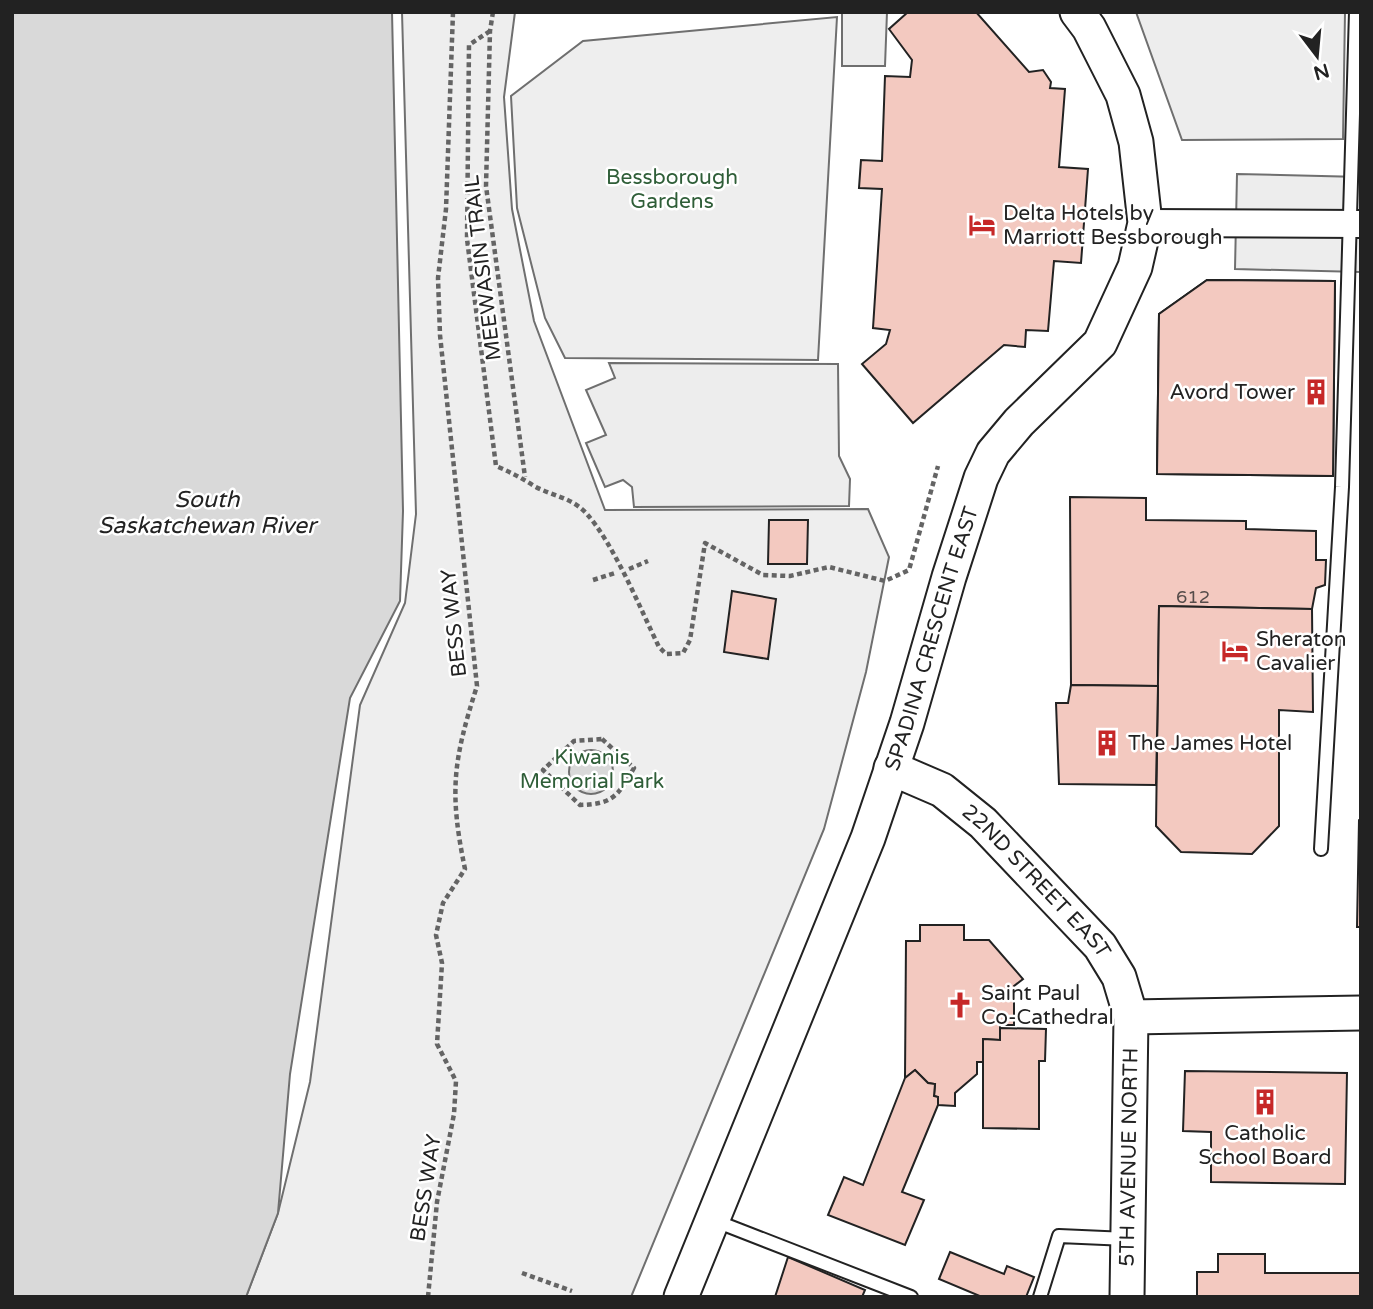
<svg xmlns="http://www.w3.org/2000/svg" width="1373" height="1309" viewBox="0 0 1373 1309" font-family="'Varela Round',sans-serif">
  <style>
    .green { fill: #eee; stroke: #6f6f6f; stroke-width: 2 }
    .parking { fill: #ededed; stroke: #6f6f6f; stroke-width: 2 }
    .water { fill: #d9d9d9; stroke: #6f6f6f; stroke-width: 2 }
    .building { fill: #f3c9c0; stroke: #222; stroke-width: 2; fill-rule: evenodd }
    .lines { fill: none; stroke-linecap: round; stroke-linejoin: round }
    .service-casing { stroke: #222; stroke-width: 16 }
    .minor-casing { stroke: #222; stroke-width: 30 }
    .tertiary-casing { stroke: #222; stroke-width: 37 }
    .path { stroke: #646464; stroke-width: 4.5; stroke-dasharray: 5 3.5; stroke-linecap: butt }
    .service { stroke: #fff; stroke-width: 12 }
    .minor { stroke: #fff; stroke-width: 26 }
    .tertiary { stroke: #fff; stroke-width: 33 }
    .labels { text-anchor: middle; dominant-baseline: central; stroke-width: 5; stroke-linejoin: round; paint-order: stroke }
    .number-label { font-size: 18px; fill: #564c4a }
    .park-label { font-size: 21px; fill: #2f5e38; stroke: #fff }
    .poi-label { font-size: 21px; fill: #222; stroke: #fff; text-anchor: start }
    .street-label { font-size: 21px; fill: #222; stroke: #fff }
    .water-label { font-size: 23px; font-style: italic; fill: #222; stroke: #fff }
  </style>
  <rect width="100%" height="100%" fill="#fff"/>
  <g class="green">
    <path d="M402,12h113l-11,85 8,112 22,112 71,189 263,-1 21,48 -23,115 -42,157 -193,468h-385l32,-84 32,-131 50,-377 45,-102 11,-89z"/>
    <path d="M837,17l-19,343 -253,-2 -20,-40 -28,-110 -6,-112 72,-55z"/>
  </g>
  <g class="parking">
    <path d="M842,12h45l-2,54h-43z"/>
    <path d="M1136,12h209l-2,127 -161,1z"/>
    <path d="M1237,174l124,3v95l-126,-3z"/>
    <path d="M609,363l229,1 1,92 11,23 -1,27 -215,1 -2,-20 -9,-7 -18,7 -19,-44 20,-8 -20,-45 29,-12z"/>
  </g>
  <g class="water">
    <path d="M12,12h380l11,499 -3,90 -50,97 -60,376 -12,139 -32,84h-234z"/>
    <circle cx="591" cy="772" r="22"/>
  </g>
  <g class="building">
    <path d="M908,12h68l53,60 14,-2 8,12 -1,6 15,1 -6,78 29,2 -7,94 -27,-2 -6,70 -22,-1 -1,17 -21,-2 -91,78 -51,-59 24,-20 4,-14 -17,-2 9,-139 -23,-1 2,-28 21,1 3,-85 25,1 2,-17 -23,-31z"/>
    <path d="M1207,280l128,1 -2,195 -176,-2 2,-160zM1175,328l125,2 -2,126 -125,-2z"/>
    <path d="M1207,280l128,1 -2,195 -176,-2 2,-160z"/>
    <path d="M1070,497l76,1v22l100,1v8l70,2v29h10l-1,25 -9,3 -4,21 -153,-3 -1,80 -87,-1z"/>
    <path d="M769,520h39l-1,44h-39z"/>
    <path d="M732,591l44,8 -8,60 -44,-7z"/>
    <path d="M1159,606l153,3 1,103 -34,-2v116l-27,28 -71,-2 -25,-26z"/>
    <path d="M1071,685l87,1 -2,99 -97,-1 -3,-81h12z"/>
    <path d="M1361,819v108h-4l2,-107z"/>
    <path d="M920,925h44v15h25l34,39 -9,7v39h-14v15l-17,-1v23h-6v12l-22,19v13l-17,-1v-8l-4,-1 1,-12 -7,-1 -13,-13 -10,8 1,-137h14z"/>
    <path d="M1000,1028l46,1 -1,32h-6v68l-56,-1v-89l17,1z"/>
    <path d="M915,1070l13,13 7,1 -1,12 4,1v8l-36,87 22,8 -19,45 -77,-30 16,-38 19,8 42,-107z"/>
    <path d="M1185,1071l162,2 -2,111 -134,-2v-50l-28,-1z"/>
    <path d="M950,1252l54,22 3,-8 27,11 -8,20h-44l-43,-18z"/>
    <path d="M1218,1254h47v19h96v24h-164v-25h21z"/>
    <path d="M788,1257l77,33 -3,7h-87z"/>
  </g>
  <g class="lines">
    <g class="service-casing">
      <g id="service">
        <path d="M1321,849l21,-362 14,-475"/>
        <path d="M713,1220l198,77"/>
        <path d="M1040,1297l19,-61 68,3"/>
      </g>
    </g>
    <g class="minor-casing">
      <path id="minor" d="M1145,223l216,1"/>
    </g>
    <g class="tertiary-casing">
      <g id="tertiary">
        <path id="s1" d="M891,768l51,22 41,33 117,123 19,31 12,40 -4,280"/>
        <path d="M1131,1017l230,-4"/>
        <path id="s2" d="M681,1297l187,-459 39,-115 42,-146 32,-99 12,-25 26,-31 81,-79 35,-76 10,-44 -9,-81 -13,-47 -34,-67 -12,-16"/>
      </g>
    </g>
    <g class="path">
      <path d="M493,12l-3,19 -4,155 39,291"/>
      <path d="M490,31l-21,14 -2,194 29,227c14,6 26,12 38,20 18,10 37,11 52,27 28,31 54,95 73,134l7,7 17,-1 7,-13 15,-97 58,32 27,1 39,-9 56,14 24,-11 29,-104"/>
      <path d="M629,569l19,-8"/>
      <path d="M593,580l22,-7"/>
      <path d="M602,739l32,29c-16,28 -21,36 -54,37l-37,-35 31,-29z"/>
      <path d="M522,1273l50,18"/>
      <path d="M428,1297l9,-95 17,-88 2,-33 -19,-37 5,-81 -6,-28 7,-32 22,-34c-16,-77 -12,-108 12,-183l-37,-351 -2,-57 8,-69 7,-197"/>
    </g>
    <use href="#service" class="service"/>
    <use href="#minor" class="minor"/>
    <use href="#tertiary" class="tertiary"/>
  </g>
  <defs>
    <g id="hotel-bare" transform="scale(2.1)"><path d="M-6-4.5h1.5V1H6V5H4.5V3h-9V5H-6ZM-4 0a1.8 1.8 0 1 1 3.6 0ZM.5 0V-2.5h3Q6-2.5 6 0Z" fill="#c62828" stroke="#fff" stroke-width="2.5" paint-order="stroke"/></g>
    <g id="building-bare" transform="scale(2.1)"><path d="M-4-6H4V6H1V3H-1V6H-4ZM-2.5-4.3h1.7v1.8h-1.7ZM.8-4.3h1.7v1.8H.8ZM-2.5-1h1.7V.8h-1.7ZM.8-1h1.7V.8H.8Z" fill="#c62828" stroke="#fff" stroke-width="2.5" paint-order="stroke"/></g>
    <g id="church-bare" transform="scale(2.1)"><path d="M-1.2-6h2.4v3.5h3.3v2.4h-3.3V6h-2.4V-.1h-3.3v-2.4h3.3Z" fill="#c62828" stroke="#fff" stroke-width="2.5" paint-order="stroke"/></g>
  </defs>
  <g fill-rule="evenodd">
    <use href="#hotel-bare" x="982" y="225"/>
    <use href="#building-bare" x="1316" y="392"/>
    <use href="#hotel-bare" x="1235" y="651"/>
    <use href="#building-bare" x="1107" y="743"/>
    <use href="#church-bare" x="960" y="1005"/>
    <use href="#building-bare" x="1265" y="1102"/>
  </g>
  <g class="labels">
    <g class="number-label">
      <text x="1193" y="597">612</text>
    </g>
    <g class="park-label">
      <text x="672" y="177">Bessborough<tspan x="672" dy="24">Gardens</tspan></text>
      <text x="592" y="757">Kiwanis<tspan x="592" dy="24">Memorial Park</tspan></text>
    </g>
    <g class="poi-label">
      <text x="1003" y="213">Delta Hotels by<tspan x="1003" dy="24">Marriott Bessborough</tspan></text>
      <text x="1295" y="392" text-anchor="end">Avord Tower</text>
      <text x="1256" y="639">Sheraton<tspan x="1256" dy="24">Cavalier</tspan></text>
      <text x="1128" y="743">The James Hotel</text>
      <text x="981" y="993">Saint Paul<tspan x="981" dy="24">Co-Cathedral</tspan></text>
      <text x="1265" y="1133" text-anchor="middle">Catholic<tspan x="1265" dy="24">School Board</tspan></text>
    </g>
    <g class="street-label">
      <text transform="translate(483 268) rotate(-97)">MEEWASIN TRAIL</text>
      <text transform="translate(454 623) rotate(-96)">BESS WAY</text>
      <text stroke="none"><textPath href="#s2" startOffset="705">SPADINA CRESCENT EAST</textPath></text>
      <text stroke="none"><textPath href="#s1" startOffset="187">22ND STREET EAST</textPath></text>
      <text transform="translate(1129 1157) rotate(-89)">5TH AVENUE NORTH</text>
      <text transform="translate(426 1188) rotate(-81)">BESS WAY</text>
    </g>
    <g class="water-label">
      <text x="207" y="500">South<tspan x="207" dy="26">Saskatchewan River</tspan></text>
    </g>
  </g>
  <rect width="1373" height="1309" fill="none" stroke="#222222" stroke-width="28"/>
  <g transform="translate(1317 56) rotate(164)" stroke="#ffffff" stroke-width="5" paint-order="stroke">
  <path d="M0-5L12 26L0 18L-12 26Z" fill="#222222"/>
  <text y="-10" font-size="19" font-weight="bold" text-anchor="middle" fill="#222222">N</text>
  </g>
</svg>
